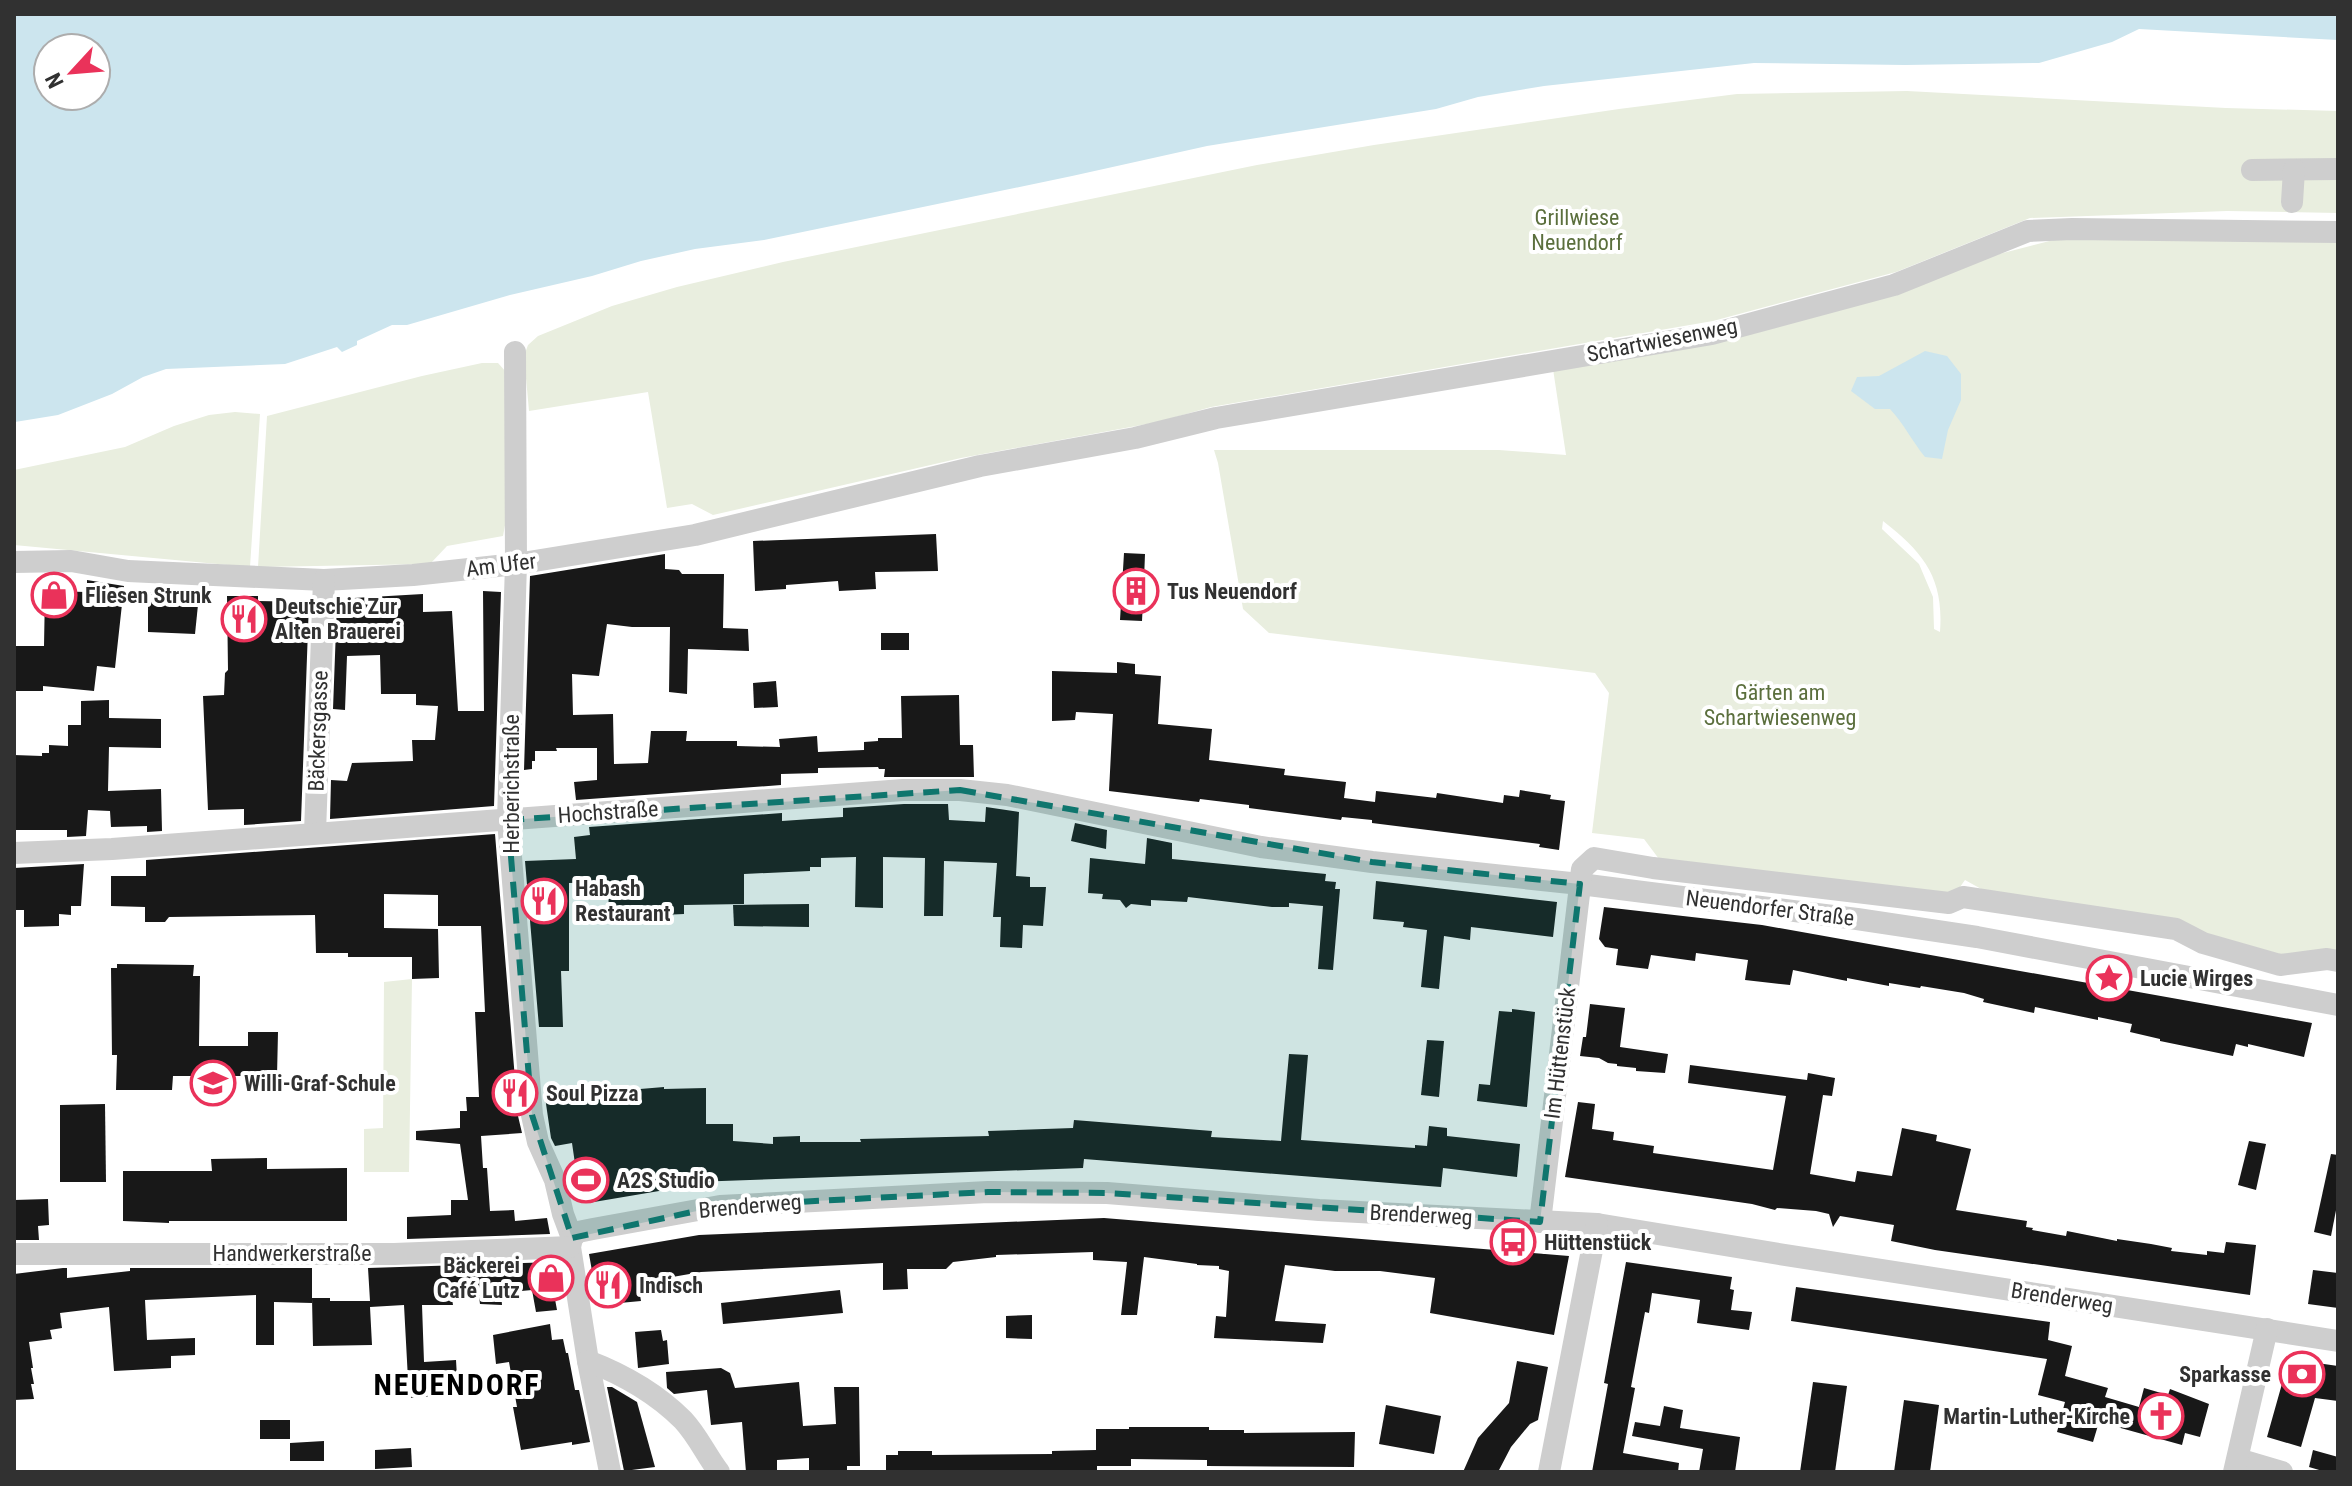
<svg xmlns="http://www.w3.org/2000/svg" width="2352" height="1486" viewBox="0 0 2352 1486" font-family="'Roboto Condensed',sans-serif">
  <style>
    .green { fill: #e9eedf; fill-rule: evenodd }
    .water { fill: #cce5ee; fill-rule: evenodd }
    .building { fill: #181818 }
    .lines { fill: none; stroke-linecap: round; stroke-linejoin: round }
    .minor { stroke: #cecece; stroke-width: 22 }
    .marked { fill: #0f766e; fill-opacity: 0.2; stroke: #0f766e; stroke-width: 6; stroke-dasharray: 16 10; stroke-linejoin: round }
    .labels { text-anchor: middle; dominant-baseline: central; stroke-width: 8; stroke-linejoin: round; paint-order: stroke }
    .park-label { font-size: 22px; fill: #5b6f3d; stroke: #fff }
    .street-label { font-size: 22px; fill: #313131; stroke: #fff }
    .poi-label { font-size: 22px; font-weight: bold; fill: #313131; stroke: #fff; text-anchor: start }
    .district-label { font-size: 30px; font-weight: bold; letter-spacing: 2px; fill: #000; stroke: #fff }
  </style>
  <rect width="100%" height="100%" fill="#fff"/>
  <g class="green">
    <path d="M1907,91l319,17 112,3v102l-111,-2 -197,7 -134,54 -183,49 -502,86 -53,15 -197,36 -248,57 -21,-11 -25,4 -19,-116 -119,19 -5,-55 4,-11 10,-9 74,-30 65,-19 106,-25 474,-97 117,-20 245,-36 118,-15z"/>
    <path d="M2069,236l269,4v714l-54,4 -292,-63 -27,-15 -13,18 -290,-35 -18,-24 -52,-6 17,-140 -14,-20 -326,-40 -26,-24 -25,-146 -4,-13h285l67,5 -13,-86zM1883,521c41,32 61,57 57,111l-6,-3 -1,-32 -14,-33 -37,-35z"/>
    <path d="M482,363h16l8,9 2,137 -5,27 -56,10 -17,18 -172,3 9,-151 155,-40z"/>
    <path d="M235,412l25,2 -10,153 -236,-22v-75l111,-23 49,-21 35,-11z"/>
    <path d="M412,979l-3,193h-45v-43l19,-1 1,-146z"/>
  </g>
  <g class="water">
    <path d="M14,14h2324v26l-199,-11 -27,13 -73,21 -134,2 -151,-2 -210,23 -66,11 -42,12 -229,37 -135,30 -308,64 -69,9 -54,12 -49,15 -82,19 -103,30h-15l-35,16v4l-15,7 -5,-5 -52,17 -119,5 -23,8 -31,17 -54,21 -43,7zM48,48h48v48h-48z"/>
    <path d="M1925,351l22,5 14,18v26l-13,30 -6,29 -17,-2c-13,-16 -21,-33 -35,-48h-15l-24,-18 6,-14 22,-1z"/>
  </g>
  <g class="building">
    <path d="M936,534l2,37 -63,1 1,17 -37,2 -1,-10 -52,4v4l-31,2 -2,-50z"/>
    <path d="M1124,553l21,1 -1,26h6l-1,22 -6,-1 -1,20 -22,-1z"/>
    <path d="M665,554v15l14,1 3,4h42l-1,54 25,1 1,22 -61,-2 -1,45 -18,-2 1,-65h-38l-25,-3 -8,52 -27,-2 1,41 40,-1 1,50 34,-1 3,-32h36l-1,10h51v5l43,1 -1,-8 38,-3 1,16 46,-2v-8l14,-1v-3h24l-1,-42 58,-1 1,50h13l1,32h-90l1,-8h-6l-1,-2 -60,1v5l-37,1v11l-205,15 -2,-18 23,-2v-32h-41l1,3h-22v10h-3v8l-8,1 6,-194z"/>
    <path d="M87,580l37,6 -9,82 -18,-2 -3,25 -51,-5v5h-29v-45h30l1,-55 42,1z"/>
    <path d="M483,591l18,1 -7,214 -164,13 1,-39 16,1 5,-18 61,-2 -1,-21h23l3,-34 -22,-1v-11h-35l-1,-39 -33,1 -2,54 -12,-1 4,-107h16l1,-4 69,-4v18l29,-1 6,100h26z"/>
    <path d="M148,592l51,3 -4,39 -47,-2z"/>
    <path d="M227,596h31v5l51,1 -8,219 -57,4v-16l-36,1 -5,-114 21,-1 1,-22 3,-3z"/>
    <rect x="881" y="633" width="28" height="17"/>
    <path d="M1117,662l18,2v10l26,2 -3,48 54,5 -3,31 76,9 -1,6 62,7 -2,16 31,4 1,-11 60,7 1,-5 66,10 1,-8 15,2 1,-7 31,5 -1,4 15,2 -6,49 -20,-3 1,-3 -168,-21v-3l-30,-3 -1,3 -92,-12v-3l-49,-6 -1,3 -90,-11 4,-77 -37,-2 -1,8 -23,1v-50l65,2z"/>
    <path d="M776,681l2,26 -24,1 -1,-25z"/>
    <path d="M109,700v18l52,1v29l-52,-1 -1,44 53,-2 1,42 -15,1v-6l-36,1 -1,-16 -22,-1 -2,26 -19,1v-7h-53v-75l28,1v-3h7v-8l19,1v-21h13v-24z"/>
    <path d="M904,804h44l1,16 36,2 1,-15 33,5 -3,64 14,1v10h16l-3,39 -20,-1 -1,23 -22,-1 1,-30h-8l4,-54 -53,-2 -1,55h-19l1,-58 -42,-1v51l-28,-1 1,-50 -35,1v9h-11v4l-66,3v30l-60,1v9l-22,1v3l-24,1v-2h-29l-1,-35 -39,1v88h-8l2,56h-24l-14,-166 51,-2 -2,-22 16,-2 -1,-8 193,-14v8l29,-2 32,-2v-9z"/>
    <path d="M1075,823l32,7 -1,19 -35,-8z"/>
    <path d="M495,834l23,282 4,17 -41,3 2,32h4l3,43 24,-1 1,11 32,-3 3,16 -143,5v-22l44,-2v-15h17l-8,-56 -44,-4v-9l44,-3v-17h7l-1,-14h13l-4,-85h10l-4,-86h-43v-31l-54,-1v34l54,1 1,49 -27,1v-22h-64v-4h-32l-1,-38 -146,2 -4,5h-20v-15l-34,-1v-30h35v-16z"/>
    <path d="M1147,838l25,5v16l154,15 -1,7 11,1 -1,7h5l-7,81 -15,-1 5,-63 -34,-3v4h-17l-84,-10 -1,5 -36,-2v6l-20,-2 -5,4 -6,-8 -18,-1 1,-5 -15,-1 2,-35 55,6z"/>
    <path d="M84,864l-3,42h-10v9l-12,-1v12l-35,1v-17h-10v-42z"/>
    <path d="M1376,881l181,21 -4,35 -82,-10 -1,13 -26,-4 -5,53 -18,-2 6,-57 -24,-3 1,-5 -31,-3z"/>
    <path d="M809,904v23l-75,-1 -1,-21z"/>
    <path d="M1604,907l158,18 550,98 -8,34 -56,-13v3l-12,-3 -3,12 -73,-15v-2l-30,-7 2,-8 -34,-7v3l-63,-13 -1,6 -51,-11 1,-3 -20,-6 -43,-7 -1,2 -31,-5v3l-42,-8v3l-54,-11 -3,15 -45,-5 3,-20 -52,-7 -1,8 -44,-6 -3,14 -32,-4 2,-16 -13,-2 -6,-8z"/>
    <path d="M117,964l77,1 -1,11h7l-1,70h49v-14h30l-1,44h-104l-1,14h-56l1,-35h-5l-1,-87h6z"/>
    <path d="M1590,1004l35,4 -5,39 48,7 -3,19 -29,-2v-3l-19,-2v-2l-9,-1 -9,-5 -19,-2 3,-19h3z"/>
    <path d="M1512,1009l23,3 -8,95 -50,-6 2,-17 11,1 9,-74 13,1z"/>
    <path d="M1427,1040l17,1 -5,56 -18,-2z"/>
    <path d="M1289,1054l19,1 -7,85 114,8v-3l12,1 2,-20 18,2v8l73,8 -3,33 -74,-9 -2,19 -357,-28 -1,9 -418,15v7l-77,13 -8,-5 -8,-55 -17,3 -4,-8 -6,-41 119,-10v2l42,-1v36h27v17l40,3v-7l27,-1v6h61l-1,-3 129,-3 -1,-5 85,-3 1,-8 138,11 -1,6 70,4z"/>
    <path d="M1690,1065l117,15 1,-7 27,5 -3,18 -9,-1 -13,79 45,8 2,-11 35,5 10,-48 35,7 -1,6 35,8 -15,61 71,11 -1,6 7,1 -1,2 34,6 1,-5 50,10v-2l34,5 21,4 -1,3 36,4v-4l17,2 2,-11 30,3 -6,50 -315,-45 -44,-9 3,-16 -54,-9 -7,11 -4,-13 -13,-3 -39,-3 -2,2 -23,-6 -187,-27 13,-75 17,2 -3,25 22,3 -1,8 41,6 -1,7 120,17 13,-74 -98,-13z"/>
    <path d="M105,1104l1,78h-46v-77z"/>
    <path d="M2249,1141l17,3 -10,46 -18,-5z"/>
    <path d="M2331,1154l7,1v45l-7,36 -17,-4z"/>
    <path d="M267,1158v11l80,-1v53h-178v2l-46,-2v-50h89l-1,-12z"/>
    <path d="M48,1199l1,26 -11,1 1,14h-25v-40z"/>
    <path d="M1104,1218l465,38 -15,79 -124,-22 5,-35 -55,-7h-45l-50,-6 -10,56 51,3 -3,19 -109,-5 2,-22 10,1 3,-46 -10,-2v-3l-22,-1v-1l-53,-7 -7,58h-16l6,-53 -34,-2v-8l-97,3v2l-43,5 -7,7h-39l1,20 -25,1v-27l-182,9 -63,11 3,18 -43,4 -9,-51 110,-19z"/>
    <path d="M555,1262l5,21h-8l5,27 -21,2 -4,-22 -31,3 1,12 -22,-1 -1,-8 -27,3 1,6h-31l2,57 32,-2 2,35 -49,3 -5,-93 -34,2 2,38 -59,1 -1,-48h18v3h40l-2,-33z"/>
    <path d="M1626,1262l106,15 -2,12 4,1 -3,20 21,2 -3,18 -52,-7 3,-23 -48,-7 -3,20 -4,-1 -14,75 4,1 -12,65 56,10 -1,9h-86l16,-88 -4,-1z"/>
    <path d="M63,1268h4v10l63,-7v-3h182v35l-38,-1v43h-18v-50l-111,5 2,40 48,-2v17l-24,1v12l-57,3 -5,-64 -49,6 2,15 -12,2 2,9 -23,3 4,26h-2l3,16h-3l3,15 -20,1v-126z"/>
    <path d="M2313,1270l25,3v35l-30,-4z"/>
    <path d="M1796,1287l254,35 -2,18 24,6 -7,30 43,12 -3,9 34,10 5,-19 24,7 2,-6 39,15 -9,33 -15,-4 -3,12 -83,-23 -6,20 -36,-10 8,-30 -27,-7 9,-36 -256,-38z"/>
    <path d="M840,1290l3,23 -120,11 -2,-21z"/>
    <path d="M1032,1315v24l-26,-1v-22z"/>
    <path d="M550,1324l2,16 11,-1 3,14h2l7,37h4l11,52 -18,3v-3l-51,8 -8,-43h4l-8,-45 -13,2 -3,-29z"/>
    <path d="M661,1330l2,11 4,-1 2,24 -31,4 -3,-36z"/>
    <path d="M2289,1359l49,7v35l-23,-3 -14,49 -34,-10z"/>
    <path d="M1517,1361l31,6 -10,53 -8,4 -19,23 -13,25h-35l15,-34 31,-35z"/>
    <path d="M721,1368l9,5 5,15 64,-6 4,44 33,-2 -2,-37h25l1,79h-13v6h-38v-14l-32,2v12h-31l-4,-50 -31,3 -4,-35 -33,4 -7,-6 -1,-16z"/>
    <path d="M1813,1382l34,4 -12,86h-35z"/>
    <path d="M607,1387h5l25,15 18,65 -31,4z"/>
    <path d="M1904,1400l35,5 -9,67h-36z"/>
    <path d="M1386,1405l55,11 -7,38 -55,-10z"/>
    <path d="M1664,1406l19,4 -3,18 60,9 -5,35h-36l4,-23 -71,-13 3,-14 25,4z"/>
    <rect x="260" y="1420" width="30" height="19"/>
    <path d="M1129,1427h80v3h35v3l111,-1 -1,35 -147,-1v-6l-76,-1v7h-34v6h-211v-17h12v-4h34v4l120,-1v-3l44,-1v-21h33z"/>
    <path d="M324,1441v20h-34v-18z"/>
    <path d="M411,1448l1,19 -37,2v-19z"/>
    <path d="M2313,1450l25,7v15h-12l-17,-5z"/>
  </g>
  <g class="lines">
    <g class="minor">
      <path d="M2252,170l86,-1"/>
      <path d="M2292,202l2,-32"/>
      <path d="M515,352l1,212 -8,256 24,295 6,27 17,38 8,34 9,24 -2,9 18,114 22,111"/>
      <path d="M14,562l57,-1 57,10 196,9 89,-5 103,-11 179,-29 285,-69 155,-28 81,-20 496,-84 182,-49 134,-54 44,-2 266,3"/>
      <path d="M315,833l9,-253"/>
      <path d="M14,853l98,-4 791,-59h57l47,5 254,52 111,15 208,22 277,35 120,18 361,68"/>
      <path d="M1540,1222l42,-353 12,-11 59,10 296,35 14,-6 213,32 27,14 77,22 47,-6 11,2"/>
      <path d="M572,1238l6,-6 15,-3 127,-23 268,-14 119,1 212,17 278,14 182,30 559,87"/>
      <path d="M14,1254h380l176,-7"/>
      <path d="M588,1361c34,13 69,33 95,59 15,16 23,35 36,52"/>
      <path d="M2238,1459l44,13"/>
      <path d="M1549,1472l48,-248"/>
      <path d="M2234,1472l33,-143"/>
    </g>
  </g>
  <path class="marked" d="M960,790l412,72 208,22 -40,338 -433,-29 -119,-1 -268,14 -148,32 -40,-123 -24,-295z"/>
  <defs>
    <g id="building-ring" transform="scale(2.3)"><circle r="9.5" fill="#fff" stroke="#ea325a" stroke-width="1.5"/><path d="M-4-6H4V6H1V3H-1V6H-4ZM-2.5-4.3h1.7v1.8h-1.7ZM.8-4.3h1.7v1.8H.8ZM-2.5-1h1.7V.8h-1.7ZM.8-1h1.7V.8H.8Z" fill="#ea325a"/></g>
    <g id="shop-ring" transform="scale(2.3)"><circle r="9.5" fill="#fff" stroke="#ea325a" stroke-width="1.5"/><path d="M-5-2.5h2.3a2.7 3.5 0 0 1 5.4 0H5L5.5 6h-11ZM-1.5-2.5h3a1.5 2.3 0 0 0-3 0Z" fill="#ea325a"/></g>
    <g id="restaurant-ring" transform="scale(2.3)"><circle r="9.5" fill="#fff" stroke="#ea325a" stroke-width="1.5"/><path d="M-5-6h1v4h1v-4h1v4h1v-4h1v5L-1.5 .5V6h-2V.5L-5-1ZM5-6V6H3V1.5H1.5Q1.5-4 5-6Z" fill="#ea325a"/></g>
    <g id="sight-ring" transform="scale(2.3)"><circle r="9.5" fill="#fff" stroke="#ea325a" stroke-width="1.5"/><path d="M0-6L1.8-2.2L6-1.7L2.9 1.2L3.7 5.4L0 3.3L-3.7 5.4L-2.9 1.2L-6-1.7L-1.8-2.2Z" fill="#ea325a"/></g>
    <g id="school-ring" transform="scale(2.3)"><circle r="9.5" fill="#fff" stroke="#ea325a" stroke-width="1.5"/><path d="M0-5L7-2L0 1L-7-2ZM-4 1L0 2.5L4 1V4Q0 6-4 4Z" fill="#ea325a"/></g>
    <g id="stadium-ring" transform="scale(2.3)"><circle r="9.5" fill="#fff" stroke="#ea325a" stroke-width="1.5"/><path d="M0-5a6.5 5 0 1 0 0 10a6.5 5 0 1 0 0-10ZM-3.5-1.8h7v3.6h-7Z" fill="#ea325a"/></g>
    <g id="bus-ring" transform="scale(2.3)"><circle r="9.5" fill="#fff" stroke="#ea325a" stroke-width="1.5"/><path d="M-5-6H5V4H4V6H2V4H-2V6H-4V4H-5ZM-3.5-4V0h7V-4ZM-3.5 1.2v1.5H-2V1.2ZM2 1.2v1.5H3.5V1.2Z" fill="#ea325a"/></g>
    <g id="bank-ring" transform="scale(2.3)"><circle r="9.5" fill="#fff" stroke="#ea325a" stroke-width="1.5"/><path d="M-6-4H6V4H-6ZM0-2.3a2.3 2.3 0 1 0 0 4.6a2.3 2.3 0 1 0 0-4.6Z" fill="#ea325a"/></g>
    <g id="church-ring" transform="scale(2.3)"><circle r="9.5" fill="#fff" stroke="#ea325a" stroke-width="1.5"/><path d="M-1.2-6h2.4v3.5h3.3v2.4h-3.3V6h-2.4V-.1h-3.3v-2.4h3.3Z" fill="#ea325a"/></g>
  </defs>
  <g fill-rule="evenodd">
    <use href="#building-ring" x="1136" y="591"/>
    <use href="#shop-ring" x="54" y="595"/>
    <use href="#restaurant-ring" x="244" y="619"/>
    <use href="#restaurant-ring" x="544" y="901"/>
    <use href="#sight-ring" x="2109" y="978"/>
    <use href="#school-ring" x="213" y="1083"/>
    <use href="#restaurant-ring" x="515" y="1093"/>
    <use href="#stadium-ring" x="586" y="1180"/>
    <use href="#bus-ring" x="1513" y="1242"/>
    <use href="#shop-ring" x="551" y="1278"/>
    <use href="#restaurant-ring" x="608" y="1285"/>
    <use href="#bank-ring" x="2302" y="1374"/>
    <use href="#church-ring" x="2161" y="1416"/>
  </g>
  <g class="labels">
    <g class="park-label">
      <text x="1577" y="217">Grillwiese<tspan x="1577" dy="25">Neuendorf</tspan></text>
      <text x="1780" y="692">Gärten am<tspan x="1780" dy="25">Schartwiesenweg</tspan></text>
    </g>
    <g class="street-label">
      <text transform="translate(1662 340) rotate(-11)">Schartwiesenweg</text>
      <text transform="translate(501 565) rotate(-7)">Am Ufer</text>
      <text transform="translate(318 731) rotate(-88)">Bäckersgasse</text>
      <text transform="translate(511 784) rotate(-90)">Herberichstraße</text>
      <text transform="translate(608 812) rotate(-4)">Hochstraße</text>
      <text transform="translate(1770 908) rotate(7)">Neuendorfer Straße</text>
      <text transform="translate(1560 1053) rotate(-83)">Im Hüttenstück</text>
      <text transform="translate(750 1206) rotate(-5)">Brenderweg</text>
      <text transform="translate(1421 1215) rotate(3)">Brenderweg</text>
      <text x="292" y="1253">Handwerkerstraße</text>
      <text transform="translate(2062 1298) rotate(9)">Brenderweg</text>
    </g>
    <g class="poi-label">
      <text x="1167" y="591">Tus Neuendorf</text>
      <text x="85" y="595">Fliesen Strunk</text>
      <text x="275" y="606">Deutschie Zur<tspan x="275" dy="25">Alten Brauerei</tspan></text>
      <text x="575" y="888">Habash<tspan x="575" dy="25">Restaurant</tspan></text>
      <text x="2140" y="978">Lucie Wirges</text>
      <text x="244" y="1083">Willi-Graf-Schule</text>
      <text x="546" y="1093">Soul Pizza</text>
      <text x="617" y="1180">A2S Studio</text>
      <text x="1544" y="1242">Hüttenstück</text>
      <text x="520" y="1265" text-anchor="end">Bäckerei<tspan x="520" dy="25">Café Lutz</tspan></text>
      <text x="639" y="1285">Indisch</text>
      <text x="2271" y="1374" text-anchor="end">Sparkasse</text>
      <text x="2130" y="1416" text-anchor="end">Martin-Luther-Kirche</text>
    </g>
    <g class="district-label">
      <text x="457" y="1384">NEUENDORF</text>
    </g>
  </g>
  <rect width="2352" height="1486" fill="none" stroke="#313131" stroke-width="32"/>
  <g transform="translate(72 72) rotate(244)"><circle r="38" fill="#ffffff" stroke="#adadad" stroke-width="2"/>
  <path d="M0-6L14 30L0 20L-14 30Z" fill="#ea325a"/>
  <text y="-12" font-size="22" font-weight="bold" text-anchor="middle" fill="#313131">N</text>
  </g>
</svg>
